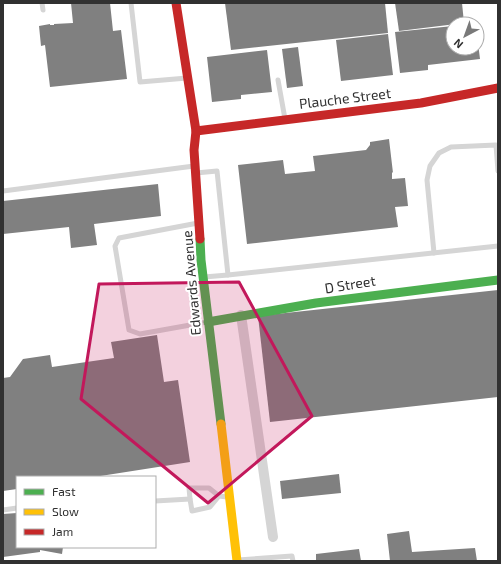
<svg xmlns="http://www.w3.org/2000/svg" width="501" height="564" viewBox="0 0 501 564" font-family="'Exo 2',sans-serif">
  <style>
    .building { fill: #808080 }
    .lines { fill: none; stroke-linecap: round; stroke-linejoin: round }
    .lane { stroke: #d5d5d5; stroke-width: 5 }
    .street { stroke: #d5d5d5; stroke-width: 10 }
    .fast { stroke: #4caf50; stroke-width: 9 }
    .slow { stroke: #ffc107; stroke-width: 9 }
    .jam { stroke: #c62828; stroke-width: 9 }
    .marked { fill: #c2185b; fill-opacity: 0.2; stroke: #c2185b; stroke-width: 3; stroke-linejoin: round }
    .labels { text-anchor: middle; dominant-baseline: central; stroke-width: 4; stroke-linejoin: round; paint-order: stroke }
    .street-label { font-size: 14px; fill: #313131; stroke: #fff }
  </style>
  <rect width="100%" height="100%" fill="#fff"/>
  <g class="building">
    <path d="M71,3h39l3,28 8,-1 6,49 -77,8 -5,-42 -4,1 -2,-20 11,-2v1h4v-1l19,-1z"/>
    <path d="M225,3h160l3,30 -157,17z"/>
    <path d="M395,3h67l2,20 -65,8z"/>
    <path d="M453,26v22h24l1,-5 2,16 -52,6v5l-28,3 -5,-41z"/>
    <path d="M388,34l5,41 -52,6 -5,-41z"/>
    <path d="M298,47l5,39 -16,2 -5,-39z"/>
    <path d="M267,50l5,42 -31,3v4l-29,3 -5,-45z"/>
    <path d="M389,139l4,34 -1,-1v7l13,-1 3,28 -13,1 3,20 -151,17 -9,-79 45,-5 2,14 30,-3 -2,-15 53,-6 4,-5v-3z"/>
    <path d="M158,184l3,32 -67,8 3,21 -26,3 -2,-21 -66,7v-33z"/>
    <path d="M498,290v107l-228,25 -12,-106z"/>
    <path d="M157,335l7,47 14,-2 12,82 -96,15h-77v12l-14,2v-65h1l-1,-48 7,-1 13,-18 27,-4 2,12 62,-9 -3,-16z"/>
    <path d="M339,474l2,19 -59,6 -2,-18z"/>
    <path d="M17,513v34h46l-1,7 -22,-4v2l-37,5v-43z"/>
    <path d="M409,531l3,21 63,-4 2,13h-87l-3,-27z"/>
    <path d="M359,549l2,12h-45v-7z"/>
  </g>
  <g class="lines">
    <g class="lane">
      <path d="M42,3l1,7"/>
      <path d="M131,3l9,79 47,-4"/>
      <path d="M278,80l7,39"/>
      <path d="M196,173l21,-2 11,104 -24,2"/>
      <path d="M3,191l191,-25"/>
      <path d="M198,223l-79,15 -4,8 14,84 11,4 67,-12"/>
      <path d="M434,253l-7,-73 3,-14 9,-13 12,-6 45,-2 2,26"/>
      <path d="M228,275l270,-29"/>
      <path d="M219,496l-10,-8h-20l1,11 2,12 18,-4 9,-11 8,1"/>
      <path d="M155,501l35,-2"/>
      <path d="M3,510l14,-2"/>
      <path d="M238,560l54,-4 1,5"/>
    </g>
    <path class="street" d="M241,315l32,222"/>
    <g class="fast">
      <path d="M200,239l1,21 20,164"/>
      <path d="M208,322l108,-19 182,-23"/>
    </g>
    <path class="slow" d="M221,424l16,137"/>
    <g class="jam">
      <path d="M176,3l20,128 -2,19 6,89"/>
      <path d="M196,131l225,-28 77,-15"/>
    </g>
  </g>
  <path class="marked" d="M239,282l73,134 -104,87 -127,-104 18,-115z"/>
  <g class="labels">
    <g class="street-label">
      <text transform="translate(345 98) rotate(-7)">Plauche Street</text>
      <text transform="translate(191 283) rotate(-95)">Edwards Avenue</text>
      <text transform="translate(350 284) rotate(-9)">D Street</text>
    </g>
  </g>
  <rect width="501" height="564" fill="none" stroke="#313131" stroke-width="8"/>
  <rect x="16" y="476" width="140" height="72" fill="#ffffff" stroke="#adadad"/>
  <rect x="24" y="489" width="20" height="6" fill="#4caf50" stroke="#adadad"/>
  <text x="52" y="496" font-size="12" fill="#313131">Fast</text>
  <rect x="24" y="509" width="20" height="6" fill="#ffc107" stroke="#adadad"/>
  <text x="52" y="516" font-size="12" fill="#313131">Slow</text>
  <rect x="24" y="529" width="20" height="6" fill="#c62828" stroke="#adadad"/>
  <text x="52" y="536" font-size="12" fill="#313131">Jam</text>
  <g transform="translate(465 36) rotate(221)"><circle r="19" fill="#ffffff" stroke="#adadad"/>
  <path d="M0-3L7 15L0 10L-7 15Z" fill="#797979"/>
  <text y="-6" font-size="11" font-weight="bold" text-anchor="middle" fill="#313131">N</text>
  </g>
</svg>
